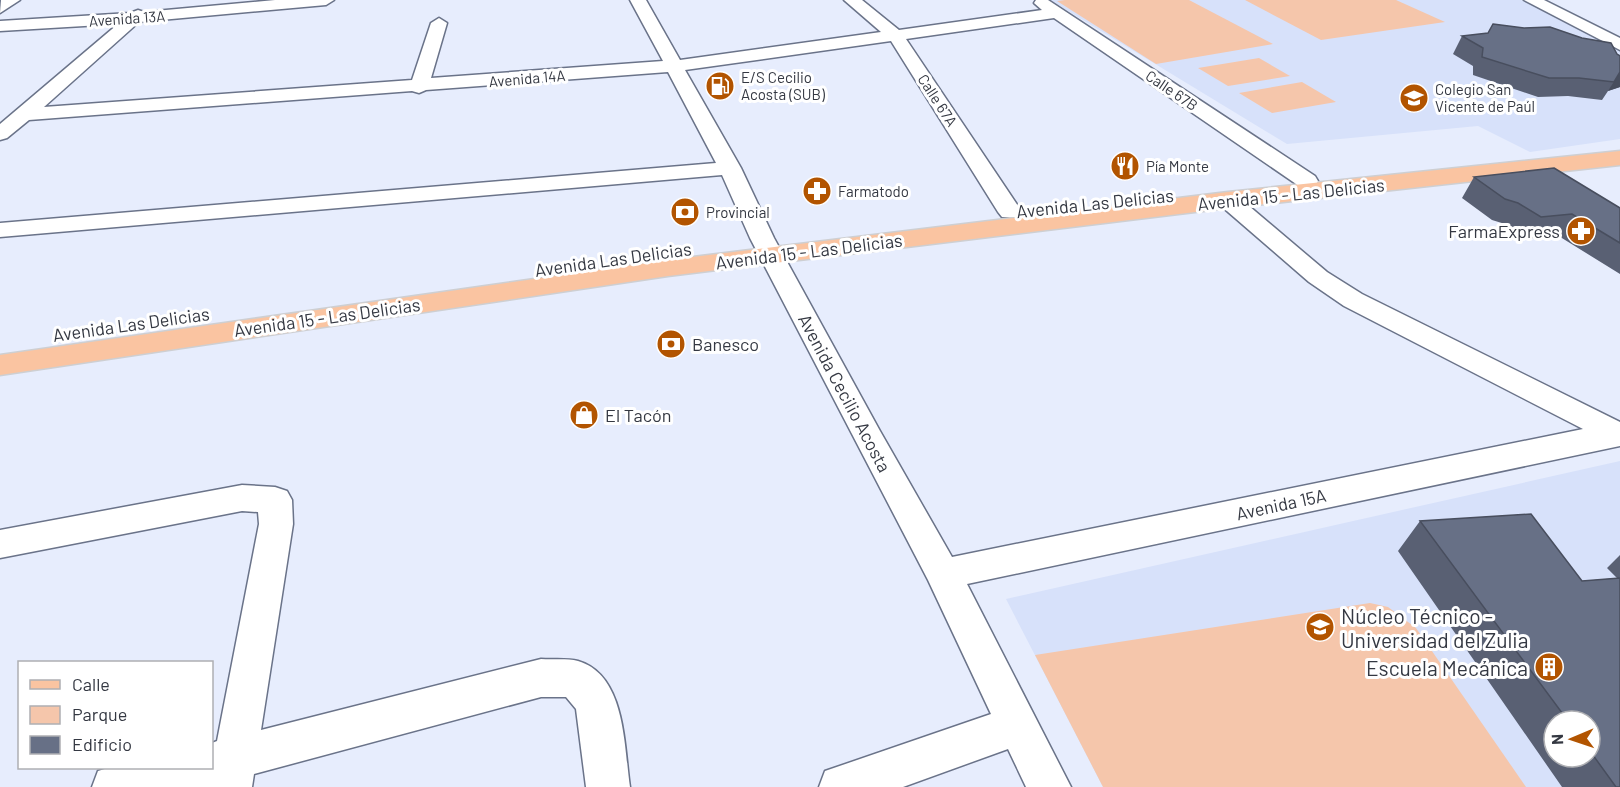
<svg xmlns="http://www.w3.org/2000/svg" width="1620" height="787" viewBox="0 0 1620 787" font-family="Barlow,sans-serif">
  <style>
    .built { fill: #d7e1fa; fill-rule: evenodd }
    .green { fill: #f5c6ab }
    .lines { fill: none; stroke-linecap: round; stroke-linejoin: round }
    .street-casing { stroke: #6a7389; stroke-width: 3 }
    .primary-casing { stroke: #cecfd2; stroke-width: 3 }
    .street { fill: #fff; fill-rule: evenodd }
    .primary { fill: #fac4a1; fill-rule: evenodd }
    .wall { fill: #596073; fill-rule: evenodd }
    .shaded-wall { fill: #484e5e }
    .building { fill: #677086; stroke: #484e5e; stroke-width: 1.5 }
    .labels { text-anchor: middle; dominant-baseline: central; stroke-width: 6; stroke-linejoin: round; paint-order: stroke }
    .far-street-label { font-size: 15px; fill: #343842; stroke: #fff }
    .far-poi-label { font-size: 15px; fill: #343842; stroke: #fff; text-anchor: start }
    .street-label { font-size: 18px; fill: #343842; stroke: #fff }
    .poi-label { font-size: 18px; fill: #343842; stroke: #fff; text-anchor: start }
    .near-poi-label { font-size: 21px; fill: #343842; stroke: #fff; text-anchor: start }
  </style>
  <rect width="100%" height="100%" fill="#e7edfd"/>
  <g class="built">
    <path d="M1050,0h471l99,51v88l-90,13 -52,-26 -191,18z"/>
    <path d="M1620,461v326h-517l-97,-188zM1554,721h36v36h-36z"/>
  </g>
  <g class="green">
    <path d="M1065,0h124l84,44 -117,20 -99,-63z"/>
    <path d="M1245,0h151l49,22 -124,18z"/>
    <path d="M1259,58l31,18 -62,10 -30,-18z"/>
    <path d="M1302,82l34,20 -64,11 -33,-20z"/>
    <path d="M1370,603l18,4 28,21 110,159h-423l-68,-132z"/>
  </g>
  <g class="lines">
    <g class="street-casing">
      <g id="street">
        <path d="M20,0l-20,13 1,-13z"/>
        <path d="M275,0h59l-8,5 -187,17 -95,85 368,-27 19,-57 8,-5 8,5 -16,55 232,-17 -33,-61h16l34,60 201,-28 -37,-32h18l37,30 143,-20 -8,-7 2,-3h12l267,176 3,5 -3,5h-16l-245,-168 -148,21 116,173 -4,5h-16l-4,-5 -107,-171 -206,29 56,98 33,70 106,193 72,126 631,-128 -239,-123 -35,-24 -89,-77 -3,-5 3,-5h16l91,77 35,22 258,128v24l-653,138 104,203h-45l-18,-38 -105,38h-84l6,-16 166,-57 -63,-134 -178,-342 -28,-63 -722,62v-14l716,-60 -48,-91 -242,18 -7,3 -7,-2 -383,29 -22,18 -7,2v-16l118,-100 -118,7v-10l130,-8 8,-3 6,2z"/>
        <path d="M1524,0h20l76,38v12z"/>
        <path d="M242,485l33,2 12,4 5,9 1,24 -32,206 280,-71c12,1 26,-1 37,2 48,14 46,86 52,126h-44l-10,-78 -10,-12h-25l-287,77 -2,13h-160l6,-16 10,-3h104v-25l5,-2 42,-217 -1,-12 -16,-1 -242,47v-28z"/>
      </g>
    </g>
    <g class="primary-casing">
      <path id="primary" d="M1620,151v14l-392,43 -560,68 -668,99v-20l668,-95 560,-68z"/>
    </g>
    <use href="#street" class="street"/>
    <use href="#primary" class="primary"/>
  </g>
  <g class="wall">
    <path d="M1462,36l155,18 3,2v31l-12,4 -6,9 -34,-4 -30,1 -65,-22v-9l-20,-12z"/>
    <path d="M1474,177l146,31v66l-63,-39 -30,4 -22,-15 -13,-4 -30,-22z"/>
    <path d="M1420,521l162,60 35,-3 -10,-10 13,-13v232h-58l-164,-236zM1554,721h36v36h-36z"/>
  </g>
  <path class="shaded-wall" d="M1620,72v15l-12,4z"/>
  <g class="building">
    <path d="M1493,24l31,4 26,-1 32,11 29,5 6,11 3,2v16l-6,10 -35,-4h-30l-67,-21 1,-9 -21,-12 26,-3z"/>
    <path d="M1554,168l66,40v35l-48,-29 -31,3 -23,-14 -13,-4 -31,-22z"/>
    <path d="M1531,514l51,67 38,-3v209h-4l-26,-36v-30h-22l-148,-200z"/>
  </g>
  <defs>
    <g id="fuel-disc" transform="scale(1.5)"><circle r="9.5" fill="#b25400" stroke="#fff"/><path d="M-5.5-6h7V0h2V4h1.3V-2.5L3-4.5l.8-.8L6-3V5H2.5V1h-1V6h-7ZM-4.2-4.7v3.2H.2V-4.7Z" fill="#fff"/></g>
    <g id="school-disc" transform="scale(1.5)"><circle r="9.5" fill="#b25400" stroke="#fff"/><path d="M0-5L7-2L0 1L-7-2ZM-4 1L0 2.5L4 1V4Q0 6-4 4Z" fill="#fff"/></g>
    <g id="restaurant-disc" transform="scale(1.5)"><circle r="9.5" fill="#b25400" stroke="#fff"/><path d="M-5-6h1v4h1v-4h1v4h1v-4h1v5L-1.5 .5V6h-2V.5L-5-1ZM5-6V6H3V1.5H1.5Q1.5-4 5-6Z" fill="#fff"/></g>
    <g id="pharmacy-disc" transform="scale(1.5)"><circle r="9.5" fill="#b25400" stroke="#fff"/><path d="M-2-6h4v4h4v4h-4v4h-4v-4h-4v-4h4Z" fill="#fff"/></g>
    <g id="bank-disc" transform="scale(1.5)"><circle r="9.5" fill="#b25400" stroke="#fff"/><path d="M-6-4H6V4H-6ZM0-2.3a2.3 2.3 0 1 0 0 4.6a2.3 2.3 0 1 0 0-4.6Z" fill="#fff"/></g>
    <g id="shop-disc" transform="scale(1.5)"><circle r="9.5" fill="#b25400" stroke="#fff"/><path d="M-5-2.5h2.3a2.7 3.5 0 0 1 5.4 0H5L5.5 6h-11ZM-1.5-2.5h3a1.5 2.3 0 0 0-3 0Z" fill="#fff"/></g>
    <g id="university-disc" transform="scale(1.5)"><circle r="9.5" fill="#b25400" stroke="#fff"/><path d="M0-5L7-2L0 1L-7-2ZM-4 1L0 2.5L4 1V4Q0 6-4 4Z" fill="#fff"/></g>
    <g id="building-disc" transform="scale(1.5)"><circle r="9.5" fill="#b25400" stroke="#fff"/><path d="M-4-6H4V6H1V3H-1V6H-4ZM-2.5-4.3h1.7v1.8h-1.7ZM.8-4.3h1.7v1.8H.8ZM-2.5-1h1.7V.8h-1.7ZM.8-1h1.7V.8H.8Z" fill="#fff"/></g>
  </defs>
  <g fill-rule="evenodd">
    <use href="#fuel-disc" x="720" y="86"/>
    <use href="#school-disc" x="1414" y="98"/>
    <use href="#restaurant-disc" x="1125" y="166"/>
    <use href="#pharmacy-disc" x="817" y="191"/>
    <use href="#bank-disc" x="685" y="212"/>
    <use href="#pharmacy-disc" x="1581" y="231"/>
    <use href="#bank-disc" x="671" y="344"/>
    <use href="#shop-disc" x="584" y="415"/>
    <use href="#university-disc" x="1320" y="627"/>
    <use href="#building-disc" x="1549" y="667"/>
  </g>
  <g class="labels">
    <g class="far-street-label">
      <text transform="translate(127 18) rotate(-4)">Avenida 13A</text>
      <text transform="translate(527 78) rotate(-5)">Avenida 14A</text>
      <text transform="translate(1172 90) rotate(34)">Calle 67B</text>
      <text transform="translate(938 100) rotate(57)">Calle 67A</text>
    </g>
    <g class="far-poi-label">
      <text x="741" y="77">E/S Cecilio<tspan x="741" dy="17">Acosta (SUB)</tspan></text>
      <text x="1435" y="89">Colegio San<tspan x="1435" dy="17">Vicente de Paúl</tspan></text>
      <text x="1146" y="166">Pía Monte</text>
      <text x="838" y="191">Farmatodo</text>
      <text x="706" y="212">Provincial</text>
    </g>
    <g class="street-label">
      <text transform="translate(1291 194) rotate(-6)">Avenida 15 - Las Delicias</text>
      <text transform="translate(1095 203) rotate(-6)">Avenida Las Delicias</text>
      <text transform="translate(809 251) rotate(-7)">Avenida 15 - Las Delicias</text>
      <text transform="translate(613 259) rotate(-8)">Avenida Las Delicias</text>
      <text transform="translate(327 317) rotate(-8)">Avenida 15 - Las Delicias</text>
      <text transform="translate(131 324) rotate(-8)">Avenida Las Delicias</text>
      <text transform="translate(845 393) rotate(62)">Avenida Cecilio Acosta</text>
      <text transform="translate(1281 504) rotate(-12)">Avenida 15A</text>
    </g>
    <g class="poi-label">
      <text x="1560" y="231" text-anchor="end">FarmaExpress</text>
      <text x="692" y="344">Banesco</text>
      <text x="605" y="415">El Tacón</text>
    </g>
    <g class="near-poi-label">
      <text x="1341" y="615">Núcleo Técnico -<tspan x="1341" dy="24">Universidad del Zulia</tspan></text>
      <text x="1528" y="667" text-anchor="end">Escuela Mecánica</text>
    </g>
  </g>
  <rect x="18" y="661" width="195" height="108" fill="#ffffff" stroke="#aeafb3" stroke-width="1.5"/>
  <rect x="30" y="680" width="30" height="9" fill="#fac4a1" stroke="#aeafb3" stroke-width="1.5"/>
  <text x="72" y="691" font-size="18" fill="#343842">Calle</text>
  <rect x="30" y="706" width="30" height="18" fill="#f5c6ab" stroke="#aeafb3" stroke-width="1.5"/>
  <text x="72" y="721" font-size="18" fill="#343842">Parque</text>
  <rect x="30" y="736" width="30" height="18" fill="#677086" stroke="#aeafb3" stroke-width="1.5"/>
  <text x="72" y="751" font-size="18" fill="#343842">Edificio</text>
  <g transform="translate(1572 739) rotate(268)"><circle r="28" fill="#ffffff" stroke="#aeafb3" stroke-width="1.5"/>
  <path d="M0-4.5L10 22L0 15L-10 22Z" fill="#b25400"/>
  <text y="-9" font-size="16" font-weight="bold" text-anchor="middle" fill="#343842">N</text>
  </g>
</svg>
